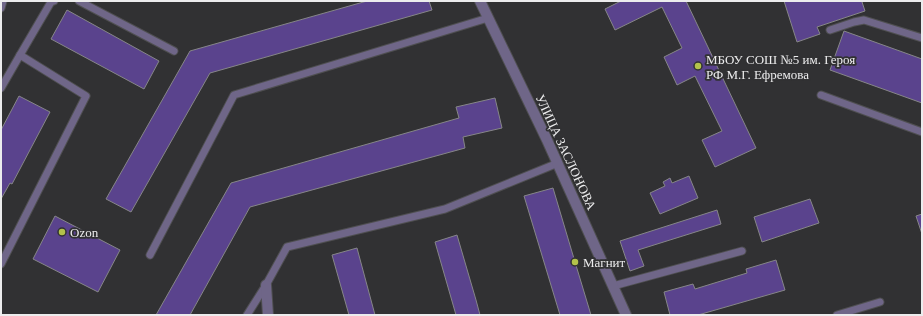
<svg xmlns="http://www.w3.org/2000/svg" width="923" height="316" viewBox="0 0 923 316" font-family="'Times New Roman',serif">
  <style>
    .building { fill: #5a438d; stroke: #868688 }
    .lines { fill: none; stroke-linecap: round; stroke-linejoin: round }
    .service-casing { stroke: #4f4f51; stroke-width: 9 }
    .minor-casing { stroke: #4f4f51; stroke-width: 12 }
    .service { stroke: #6f6688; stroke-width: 7 }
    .minor { stroke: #6f6688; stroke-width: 10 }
    .poi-dot { fill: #b3c24b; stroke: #313133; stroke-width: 1.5 }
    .labels { text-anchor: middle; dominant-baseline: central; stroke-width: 3.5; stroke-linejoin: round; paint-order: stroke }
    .poi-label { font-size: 13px; fill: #ececed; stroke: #313133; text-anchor: start }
    .street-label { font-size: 13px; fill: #ececed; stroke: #313133 }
  </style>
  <rect width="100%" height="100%" fill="#313133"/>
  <g class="building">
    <path d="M367,1h62l3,9 -222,63 -79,139 -25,-13 84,-148z"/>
    <path d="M621,1h65l70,147 -41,19 -13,-27 20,-9 -27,-55 -18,9 -13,-28 18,-9 -20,-41 -47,23 -10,-21z"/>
    <path d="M784,1h81l-3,1 3,9 -48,16 3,7 -23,8z"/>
    <path d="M67,10l92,51 -15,28 -93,-50z"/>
    <path d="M844,31l78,28v44l-92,-33z"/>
    <path d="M19,96l31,16 -38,72 -2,-1 -9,16v-69z"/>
    <path d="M495,98l7,30 -39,9 2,11 -215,59 -60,108h-34l75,-132 228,-65 -3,-11z"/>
    <path d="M689,176l9,22 -38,16 -10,-21 15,-7 -2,-4 7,-4 2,5z"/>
    <path d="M553,188l22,74 16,53h-31l-36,-119z"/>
    <path d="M810,199l9,24 -57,19 -8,-25z"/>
    <path d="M717,210l4,14 -83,26 6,16 -14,5 -10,-30z"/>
    <path d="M922,214v20l-6,-18z"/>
    <path d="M55,216l65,34 -22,42 -65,-33z"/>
    <path d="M457,235l19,65 4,15h-24l-21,-73z"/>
    <path d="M357,248l18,67h-26l-17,-60z"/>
    <path d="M776,260l9,30 -87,25h-28l-6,-23 29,-8 2,5 52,-16 -1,-4z"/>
  </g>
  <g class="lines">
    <g class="service-casing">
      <g id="service">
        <path d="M79,1l95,50"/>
        <path d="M1,8l2,-7"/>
        <path d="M830,30l24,-8 10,-2 58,18"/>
        <path d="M1,88l19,-33"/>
        <path d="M821,95l101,37"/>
        <path d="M150,255l84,-160 254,-77"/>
        <path d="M1,264l85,-168 -66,-41 31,-53 3,-1"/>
        <path d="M613,286l129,-35"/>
        <path d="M247,315l19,-30 21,-38 158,-38 113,-46"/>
        <path d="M837,315l43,-13"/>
      </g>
    </g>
    <g class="minor-casing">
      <g id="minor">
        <path d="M480,1l67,139 79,175"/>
        <path d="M266,285l2,30"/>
      </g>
    </g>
    <use href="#service" class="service"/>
    <use href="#minor" class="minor"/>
  </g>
  <g class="poi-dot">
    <circle cx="698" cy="66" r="4"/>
    <circle cx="62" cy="232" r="4"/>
    <circle cx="575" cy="262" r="4"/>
  </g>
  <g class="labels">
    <g class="poi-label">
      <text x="706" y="59">МБОУ СОШ №5 им. Героя<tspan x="706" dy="15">РФ М.Г. Ефремова</tspan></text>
      <text x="70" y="232">Ozon</text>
      <text x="583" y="262">Магнит</text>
    </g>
    <g class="street-label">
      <text transform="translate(566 152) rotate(65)">УЛИЦА ЗАСЛОНОВА</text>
    </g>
  </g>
  <rect width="923" height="316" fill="none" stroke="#ececed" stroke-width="4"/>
</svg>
